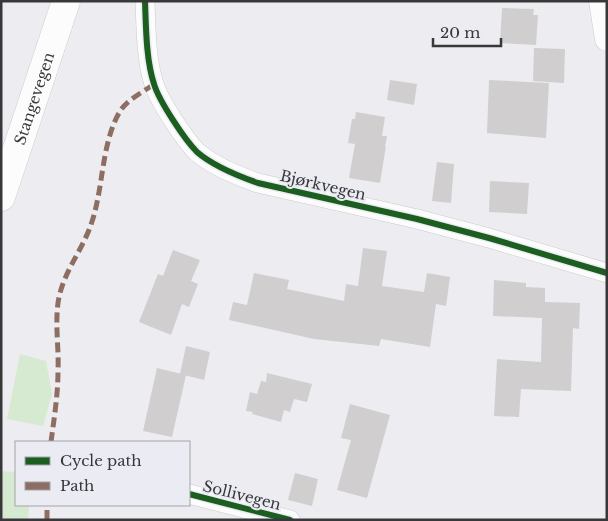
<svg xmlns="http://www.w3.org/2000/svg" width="608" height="521" viewBox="0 0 608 521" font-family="'Libre Baskerville',serif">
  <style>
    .green { fill: #d6e9d1 }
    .building { fill: #d0cecf }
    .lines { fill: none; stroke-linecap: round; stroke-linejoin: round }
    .minor-casing { stroke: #cbcbce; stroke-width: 20 }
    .tertiary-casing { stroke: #cbcbce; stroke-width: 25 }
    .primary-casing { stroke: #cbcbce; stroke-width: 29 }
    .minor { stroke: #fcfcfd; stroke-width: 19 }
    .tertiary { stroke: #fcfcfd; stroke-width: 24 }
    .primary { stroke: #fcfcfd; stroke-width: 28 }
    .quiet { stroke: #8d6e63; stroke-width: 5; stroke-dasharray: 10 5; stroke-linecap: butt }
    .cycleway-casing { stroke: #ebecf3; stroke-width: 9 }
    .cycleway { stroke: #1b5e20; stroke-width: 6 }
    .labels { text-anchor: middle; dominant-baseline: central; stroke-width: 4; stroke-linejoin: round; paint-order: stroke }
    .street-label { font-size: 15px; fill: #38383b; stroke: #ebecf3 }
  </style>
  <rect width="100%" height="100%" fill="#ededf1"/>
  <g class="green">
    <path d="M20,354l26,7 6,33 -9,32 -36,-7z"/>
    <path d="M1,471l15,1v33h13l-1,15h-27z"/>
  </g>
  <g class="building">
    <path d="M502,8l32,1 -1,6h5l-2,30 -36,-2z"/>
    <path d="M534,48l31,1 -1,34 -31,-2z"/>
    <path d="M390,80l27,4 -3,21 -27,-5z"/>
    <path d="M489,80l60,3 -3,55 -59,-5z"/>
    <path d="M356,112l29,5 -3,19h5l-2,11 1,-1 -6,37 -31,-5 6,-34 -7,-1 4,-24h3z"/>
    <path d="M437,162l17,2 -3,39 -19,-2z"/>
    <path d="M490,181l39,2 -2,31 -38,-2z"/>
    <path d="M363,248l24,3 -5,35 42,6 3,-19 23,4 -4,29 -10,-2 -6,43 -49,-8 -2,7 -65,-7 -85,-19 4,-18 14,3 7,-32 35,7 -2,9 57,12 2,-17 12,2z"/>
    <path d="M173,250l27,10 -9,21 7,3 -9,23 -7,-3 -11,31 -32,-13 19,-48 5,2z"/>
    <path d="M494,280l32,3v4l19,1v14l35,1 -1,26 -6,-1 -2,63 -50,-2 -2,28 -25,-1 3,-57 44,3 1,-44 -49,-2z"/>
    <path d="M186,346l24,6 -6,28 -24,-6z"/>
    <path d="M157,368l29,7 -14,62 -29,-6z"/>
    <path d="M267,373l45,11 -5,18 -13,-3 -4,13 -6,-2 -3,12 -29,-8 1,-2 -7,-1 4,-19 7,2 4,-13 5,1z"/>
    <path d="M350,404l40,11 -23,83 -30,-8 14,-50 -10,-2z"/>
    <path d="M295,473l23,6 -6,27 -24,-6z"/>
  </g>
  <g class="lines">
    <g class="minor-casing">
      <g id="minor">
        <path d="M145,1c1,26 1,59 9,83 5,17 31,56 43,68 15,13 41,24 61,31l159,36 72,19 118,35"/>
        <path d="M189,494l101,26"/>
      </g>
    </g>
    <g class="tertiary-casing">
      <path id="tertiary" d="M601,1l6,38"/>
    </g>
    <g class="primary-casing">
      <g id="primary">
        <path id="s1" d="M1,197l65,-196"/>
      </g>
    </g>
    <use href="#minor" class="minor"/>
    <use href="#tertiary" class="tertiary"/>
    <use href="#primary" class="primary"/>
    <g class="quiet">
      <path d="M51,442c3,-23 7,-47 7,-71 1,-23 -3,-45 0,-68 4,-28 21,-48 31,-73 15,-37 11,-83 30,-117 7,-13 23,-20 35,-29"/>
      <path d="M47,520v-15"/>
    </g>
    <g class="cycleway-casing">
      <g id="cycleway">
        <path d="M145,1c1,26 1,59 9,83 5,17 31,56 43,68 15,13 41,24 61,31l159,36 72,19 118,35"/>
        <path d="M189,494l101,26"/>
      </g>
    </g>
    <use href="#cycleway" class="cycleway"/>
  </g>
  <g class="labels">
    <g class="street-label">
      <text stroke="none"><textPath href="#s1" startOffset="104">Stangevegen</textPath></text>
      <text transform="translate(323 185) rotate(13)">Bjørkvegen</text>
      <text transform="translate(242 495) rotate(14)">Sollivegen</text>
    </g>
  </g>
  <rect width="608" height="521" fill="none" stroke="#38383b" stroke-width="5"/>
  <rect x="15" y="441" width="175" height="65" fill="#ebecf3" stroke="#a3a4a9"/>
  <rect x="25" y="457" width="25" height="8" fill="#1b5e20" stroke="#a3a4a9"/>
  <text x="60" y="466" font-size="15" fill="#38383b">Cycle path</text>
  <rect x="25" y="482" width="25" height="8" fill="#8d6e63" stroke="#a3a4a9"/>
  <text x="60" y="491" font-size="15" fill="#38383b">Path</text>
  <path d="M433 38v8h68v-8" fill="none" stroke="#38383b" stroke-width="2.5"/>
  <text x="440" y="38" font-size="15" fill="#38383b" stroke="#ebecf3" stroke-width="4" paint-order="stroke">20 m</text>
</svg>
